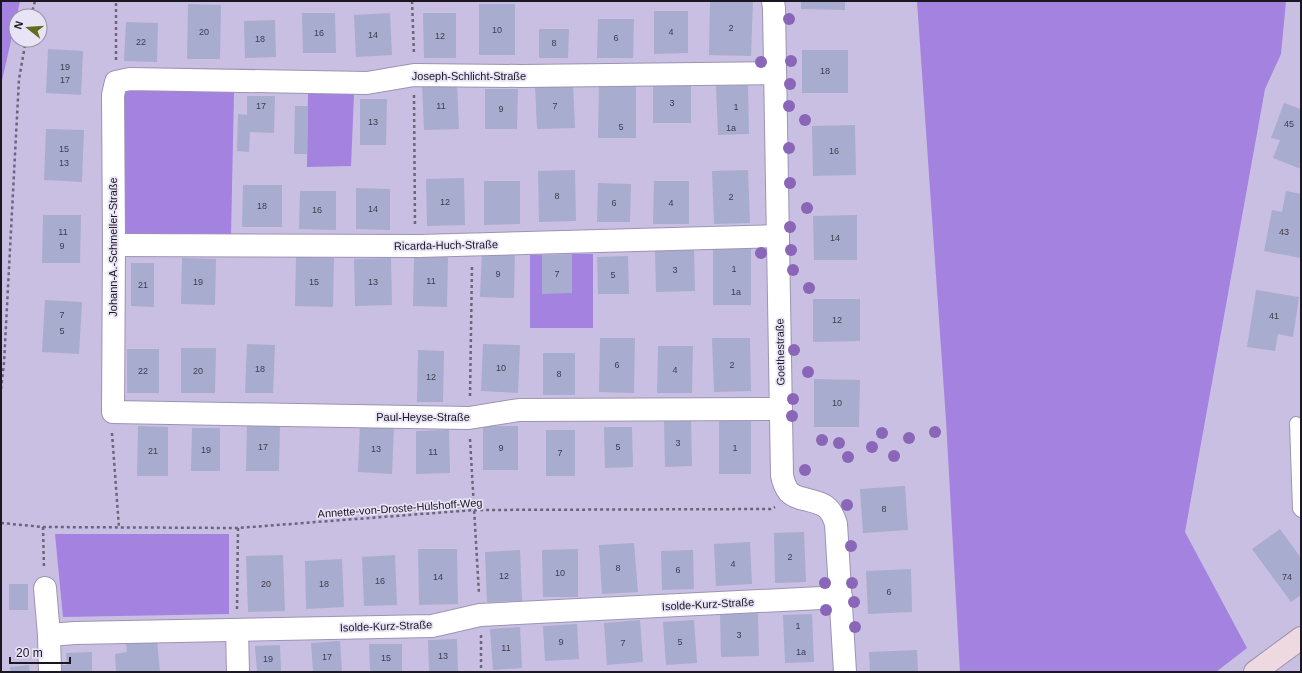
<svg xmlns="http://www.w3.org/2000/svg" width="1302" height="673" viewBox="0 0 1302 673" font-family="Helvetica,sans-serif">
  <style>
    .green { fill: #a382e0 }
    .building { fill: #a8accf }
    .lines { fill: none; stroke-linecap: round; stroke-linejoin: round }
    .lane-casing { stroke: #9d93b5; stroke-width: 14 }
    .street-casing { stroke: #9d93b5; stroke-width: 24 }
    .secondary-casing { stroke: #9d93b5; stroke-width: 24 }
    .path { stroke: #6c657c; stroke-width: 2.5; stroke-dasharray: 3 3; stroke-linecap: butt }
    .lane { stroke: #fff; stroke-width: 12 }
    .street { stroke: #fff; stroke-width: 22 }
    .secondary { stroke: #efd9e0; stroke-width: 22 }
    .tree { fill: #8a66b9 }
    .labels { text-anchor: middle; dominant-baseline: central; stroke-width: 3.5; stroke-linejoin: round; paint-order: stroke }
    .number-label { font-size: 9px; fill: #3e3c4d }
    .street-label { font-size: 11px; fill: #1a1622; stroke: #e8e3f5 }
  </style>
  <rect width="100%" height="100%" fill="#c9bfe2"/>
  <g class="green">
    <path d="M1,1h19l-19,84z"/>
    <path d="M917,1h369l-5,53 -16,35 -80,443 62,116 -31,24h-256l-14,-252z"/>
    <path d="M130,89l104,3 -3,143 -101,2 -7,-4v-135l2,-6z"/>
    <path d="M308,92l46,2 -3,72 -44,1z"/>
    <path d="M572,254h21v74h-63v-73h12v38h30z"/>
    <path d="M55,534h174v80l-166,3z"/>
  </g>
  <g class="building">
    <path d="M710,1h43l-2,55 -42,-1z"/>
    <path d="M801,1h44v9l-44,-1z"/>
    <path d="M188,4l33,1 -1,54h-33z"/>
    <rect x="479" y="4" width="36" height="51"/>
    <path d="M654,11h34v42l-34,1z"/>
    <path d="M302,13h33l1,40h-33z"/>
    <path d="M390,13l2,42 -36,2 -2,-42z"/>
    <path d="M423,13h33v45h-32z"/>
    <path d="M598,19h36l-1,39h-36z"/>
    <path d="M275,20l1,37 -31,1 -1,-37z"/>
    <path d="M126,22l32,1 -1,39 -33,-1z"/>
    <path d="M539,29h30l-1,29h-29z"/>
    <path d="M48,49l35,2 -2,44 -35,-2z"/>
    <rect x="802" y="50" width="46" height="43"/>
    <path d="M599,81h37v57h-38z"/>
    <path d="M457,82l2,47 -35,1 -2,-47z"/>
    <path d="M653,82l38,1v40h-38z"/>
    <path d="M573,83l2,45 -38,1 -2,-44z"/>
    <path d="M748,85l1,49 -31,1 -2,-49z"/>
    <path d="M485,89h33l-1,40h-32z"/>
    <path d="M247,96h28l-1,37 -24,-1 -1,20 -12,-1 1,-37 9,1z"/>
    <path d="M360,99h27l-1,46h-26z"/>
    <path d="M1284,103l17,6v60l-28,-11 7,-18 -9,-2z"/>
    <path d="M295,106h13l-1,48h-13z"/>
    <path d="M855,125l1,50 -43,1 -1,-50z"/>
    <path d="M46,129l38,1 -2,52 -38,-2z"/>
    <path d="M575,170l1,51 -37,1 -1,-51z"/>
    <path d="M748,170l2,53 -36,1 -2,-53z"/>
    <path d="M464,178l1,47 -38,1 -1,-47z"/>
    <path d="M484,181h36v43l-36,1z"/>
    <path d="M654,181h35v43h-36z"/>
    <path d="M598,183l33,1 -1,38h-33z"/>
    <path d="M243,185h39v42h-40z"/>
    <path d="M356,188l34,1v41l-34,-1z"/>
    <path d="M300,191h36v39l-37,-1z"/>
    <path d="M1286,191l15,3v64l-37,-7 8,-41 10,2z"/>
    <path d="M43,215h38l-1,48h-38z"/>
    <path d="M857,215v45h-43l-1,-44z"/>
    <path d="M694,248l1,43 -39,1 -1,-43z"/>
    <rect x="713" y="248" width="38" height="57"/>
    <path d="M482,250l33,1 -1,47 -34,-1z"/>
    <path d="M572,254v39l-30,1v-39z"/>
    <path d="M414,256h34l-1,51 -34,-1z"/>
    <path d="M628,256l1,38h-31l-1,-37z"/>
    <path d="M296,257l38,1 -1,49 -38,-1z"/>
    <path d="M182,258l34,1 -1,46 -34,-1z"/>
    <path d="M391,258l1,47 -37,1 -1,-47z"/>
    <path d="M131,263h23v44l-23,-1z"/>
    <path d="M1256,290l43,7 -6,40 -15,-3 -3,17 -28,-4z"/>
    <path d="M813,299h47v42l-47,1z"/>
    <path d="M45,300l37,2 -3,52 -37,-2z"/>
    <path d="M600,338h35l-1,55 -35,-1z"/>
    <path d="M712,338h38l1,53 -37,1z"/>
    <path d="M247,344l28,1 -2,48h-28z"/>
    <path d="M483,344l37,1 -2,48 -37,-2z"/>
    <path d="M658,346h35l-1,47h-35z"/>
    <path d="M181,348h35l-1,45h-34z"/>
    <rect x="127" y="349" width="32" height="44"/>
    <path d="M418,350l26,1 -1,51h-26z"/>
    <rect x="543" y="353" width="32" height="42"/>
    <path d="M814,379l46,1 -1,47h-45z"/>
    <path d="M664,419h27l1,47 -27,1z"/>
    <rect x="719" y="421" width="32" height="53"/>
    <path d="M247,423l33,1 -1,47h-33z"/>
    <path d="M360,424l34,2 -2,48 -34,-2z"/>
    <path d="M138,426l30,1v49h-31z"/>
    <rect x="483" y="426" width="35" height="44"/>
    <path d="M604,427h28l1,40 -28,1z"/>
    <path d="M192,428h28v43h-29z"/>
    <path d="M449,430l1,43 -34,1v-43z"/>
    <rect x="546" y="430" width="29" height="46"/>
    <path d="M905,486l3,44 -45,3 -3,-44z"/>
    <path d="M1280,529l21,29v37l-10,7 -39,-53z"/>
    <path d="M804,532l2,50 -31,1 -1,-50z"/>
    <path d="M750,542l2,42 -36,2 -2,-42z"/>
    <path d="M634,543l4,49 -36,2 -3,-49z"/>
    <path d="M418,549h39l1,55 -39,1z"/>
    <path d="M578,549v48h-35l-1,-47z"/>
    <path d="M520,550l2,51 -35,1 -2,-50z"/>
    <path d="M693,550l1,39 -32,1 -1,-39z"/>
    <path d="M283,555l2,56 -37,1 -2,-56z"/>
    <path d="M395,555l2,50 -33,1 -2,-49z"/>
    <path d="M342,559l2,48 -38,2 -1,-48z"/>
    <path d="M911,569l1,43 -44,2 -2,-43z"/>
    <rect x="9" y="584" width="19" height="26"/>
    <path d="M758,613l1,43 -38,1 -1,-43z"/>
    <path d="M812,614l2,48 -29,1 -2,-48z"/>
    <path d="M640,620l3,42 -36,3 -3,-42z"/>
    <path d="M694,620l3,43 -31,2 -3,-43z"/>
    <path d="M577,624l2,35 -34,2 -2,-35z"/>
    <path d="M520,627l2,41 -29,2 -3,-41z"/>
    <path d="M457,639l1,33h-29l-1,-32z"/>
    <path d="M157,640l3,32h-44l-1,-18 12,-2 -1,-9z"/>
    <path d="M340,641l2,31h-29l-2,-29z"/>
    <path d="M369,644h33v28h-32z"/>
    <path d="M280,645l1,27h-24l-2,-26z"/>
    <path d="M917,650l1,22h-48l-1,-20z"/>
    <path d="M92,652v20h-33v-7h8l-1,-12z"/>
    <path d="M29,665l1,7h-19l-1,-5z"/>
  </g>
  <g class="lines">
    <g class="lane-casing">
      <path id="lane" d="M1296,423l3,86 2,2"/>
    </g>
    <g class="street-casing">
      <g id="street">
        <path d="M773,1l1,7 8,467c1,6 3,12 7,17 3,3 8,5 11,6 20,5 30,5 36,26l9,148"/>
        <path d="M775,73l-253,3 -108,-1 -47,8 -237,-4 -14,3 -3,13 1,150 -1,167 356,6 50,-8 261,-1"/>
        <path d="M114,245l305,1 359,-10"/>
        <path d="M45,588l4,47 1,37"/>
        <path d="M237,630l1,42"/>
        <path d="M49,635l26,-2 357,-7 48,-11 361,-18"/>
      </g>
    </g>
    <g class="secondary-casing">
      <path id="secondary" d="M1255,672l46,-34"/>
    </g>
    <g class="path">
      <path d="M412,1l2,53"/>
      <path d="M31,16l4,-15"/>
      <path d="M116,60v-59"/>
      <path d="M414,95l1,131"/>
      <path d="M1,389l3,-26 15,-284 7,-39"/>
      <path d="M470,396l2,-131"/>
      <path d="M112,433l7,95"/>
      <path d="M470,439l9,155"/>
      <path d="M1,523l42,4 195,1 236,-18 297,-1 4,-2"/>
      <path d="M43,527l1,42"/>
      <path d="M237,609l1,-81"/>
      <path d="M481,635v37"/>
    </g>
    <use href="#lane" class="lane"/>
    <use href="#street" class="street"/>
    <use href="#secondary" class="secondary"/>
  </g>
  <g class="tree">
    <circle cx="789" cy="19" r="6"/>
    <circle cx="791" cy="61" r="6"/>
    <circle cx="761" cy="62" r="6"/>
    <circle cx="790" cy="84" r="6"/>
    <circle cx="789" cy="106" r="6"/>
    <circle cx="805" cy="120" r="6"/>
    <circle cx="789" cy="148" r="6"/>
    <circle cx="790" cy="183" r="6"/>
    <circle cx="807" cy="208" r="6"/>
    <circle cx="790" cy="227" r="6"/>
    <circle cx="791" cy="250" r="6"/>
    <circle cx="761" cy="253" r="6"/>
    <circle cx="793" cy="270" r="6"/>
    <circle cx="809" cy="288" r="6"/>
    <circle cx="794" cy="350" r="6"/>
    <circle cx="808" cy="372" r="6"/>
    <circle cx="793" cy="399" r="6"/>
    <circle cx="792" cy="416" r="6"/>
    <circle cx="935" cy="432" r="6"/>
    <circle cx="882" cy="433" r="6"/>
    <circle cx="909" cy="438" r="6"/>
    <circle cx="822" cy="440" r="6"/>
    <circle cx="839" cy="443" r="6"/>
    <circle cx="872" cy="447" r="6"/>
    <circle cx="894" cy="456" r="6"/>
    <circle cx="848" cy="457" r="6"/>
    <circle cx="805" cy="470" r="6"/>
    <circle cx="847" cy="505" r="6"/>
    <circle cx="851" cy="546" r="6"/>
    <circle cx="825" cy="583" r="6"/>
    <circle cx="852" cy="583" r="6"/>
    <circle cx="854" cy="602" r="6"/>
    <circle cx="826" cy="610" r="6"/>
    <circle cx="855" cy="627" r="6"/>
  </g>
  <g class="labels">
    <g class="number-label">
      <text x="731" y="28">2</text>
      <text x="497" y="30">10</text>
      <text x="204" y="32">20</text>
      <text x="671" y="32">4</text>
      <text x="319" y="33">16</text>
      <text x="373" y="35">14</text>
      <text x="440" y="36">12</text>
      <text x="616" y="38">6</text>
      <text x="260" y="39">18</text>
      <text x="141" y="42">22</text>
      <text x="554" y="43">8</text>
      <text x="65" y="67">19</text>
      <text x="825" y="71">18</text>
      <text x="65" y="80">17</text>
      <text x="672" y="103">3</text>
      <text x="261" y="106">17</text>
      <text x="441" y="106">11</text>
      <text x="555" y="106">7</text>
      <text x="736" y="107">1</text>
      <text x="501" y="109">9</text>
      <text x="373" y="122">13</text>
      <text x="1289" y="124">45</text>
      <text x="621" y="127">5</text>
      <text x="731" y="128">1a</text>
      <text x="64" y="149">15</text>
      <text x="834" y="151">16</text>
      <text x="64" y="163">13</text>
      <text x="557" y="196">8</text>
      <text x="731" y="197">2</text>
      <text x="445" y="202">12</text>
      <text x="614" y="203">6</text>
      <text x="671" y="203">4</text>
      <text x="262" y="206">18</text>
      <text x="373" y="209">14</text>
      <text x="317" y="210">16</text>
      <text x="63" y="232">11</text>
      <text x="1284" y="232">43</text>
      <text x="835" y="238">14</text>
      <text x="62" y="246">9</text>
      <text x="734" y="269">1</text>
      <text x="675" y="270">3</text>
      <text x="498" y="274">9</text>
      <text x="557" y="274">7</text>
      <text x="613" y="275">5</text>
      <text x="431" y="281">11</text>
      <text x="198" y="282">19</text>
      <text x="314" y="282">15</text>
      <text x="373" y="282">13</text>
      <text x="143" y="285">21</text>
      <text x="736" y="292">1a</text>
      <text x="62" y="315">7</text>
      <text x="1274" y="316">41</text>
      <text x="837" y="320">12</text>
      <text x="62" y="331">5</text>
      <text x="617" y="365">6</text>
      <text x="732" y="365">2</text>
      <text x="501" y="368">10</text>
      <text x="260" y="369">18</text>
      <text x="675" y="370">4</text>
      <text x="143" y="371">22</text>
      <text x="198" y="371">20</text>
      <text x="559" y="374">8</text>
      <text x="431" y="377">12</text>
      <text x="837" y="403">10</text>
      <text x="678" y="443">3</text>
      <text x="263" y="447">17</text>
      <text x="618" y="447">5</text>
      <text x="501" y="448">9</text>
      <text x="735" y="448">1</text>
      <text x="376" y="449">13</text>
      <text x="206" y="450">19</text>
      <text x="153" y="451">21</text>
      <text x="433" y="452">11</text>
      <text x="560" y="453">7</text>
      <text x="884" y="509">8</text>
      <text x="790" y="557">2</text>
      <text x="733" y="564">4</text>
      <text x="618" y="568">8</text>
      <text x="678" y="570">6</text>
      <text x="560" y="573">10</text>
      <text x="504" y="576">12</text>
      <text x="438" y="577">14</text>
      <text x="1287" y="577">74</text>
      <text x="380" y="581">16</text>
      <text x="266" y="584">20</text>
      <text x="324" y="584">18</text>
      <text x="889" y="592">6</text>
      <text x="798" y="626">1</text>
      <text x="739" y="635">3</text>
      <text x="561" y="642">9</text>
      <text x="680" y="642">5</text>
      <text x="623" y="643">7</text>
      <text x="506" y="648">11</text>
      <text x="801" y="652">1a</text>
      <text x="443" y="656">13</text>
      <text x="327" y="657">17</text>
      <text x="386" y="658">15</text>
      <text x="268" y="659">19</text>
    </g>
    <g class="street-label">
      <text x="469" y="76">Joseph-Schlicht-Straße</text>
      <text transform="translate(446 245) rotate(-1)">Ricarda-Huch-Straße</text>
      <text transform="translate(113 247) rotate(-90)">Johann-A.-Schmeller-Straße</text>
      <text transform="translate(780 352) rotate(-91)">Goethestraße</text>
      <text x="423" y="417">Paul-Heyse-Straße</text>
      <text transform="translate(400 508) rotate(-4)">Annette-von-Droste-Hülshoff-Weg</text>
      <text transform="translate(708 604) rotate(-3)">Isolde-Kurz-Straße</text>
      <text transform="translate(386 626) rotate(-2)">Isolde-Kurz-Straße</text>
    </g>
  </g>
  <rect width="1302" height="673" fill="none" stroke="#1a1622" stroke-width="4"/>
  <g transform="translate(28 28) rotate(287)"><circle r="19" fill="#e8e3f5" stroke="#9691a1"/>
  <path d="M0-3L7 15L0 10L-7 15Z" fill="#606e19"/>
  <text y="-6" font-size="11" font-weight="bold" text-anchor="middle" fill="#1a1622">N</text>
  </g>
  <path d="M10 657v6h60v-6" fill="none" stroke="#1a1622" stroke-width="2"/>
  <text x="16" y="657" font-size="12" fill="#1a1622" stroke="#e8e3f5" stroke-width="3" paint-order="stroke">20 m</text>
</svg>
